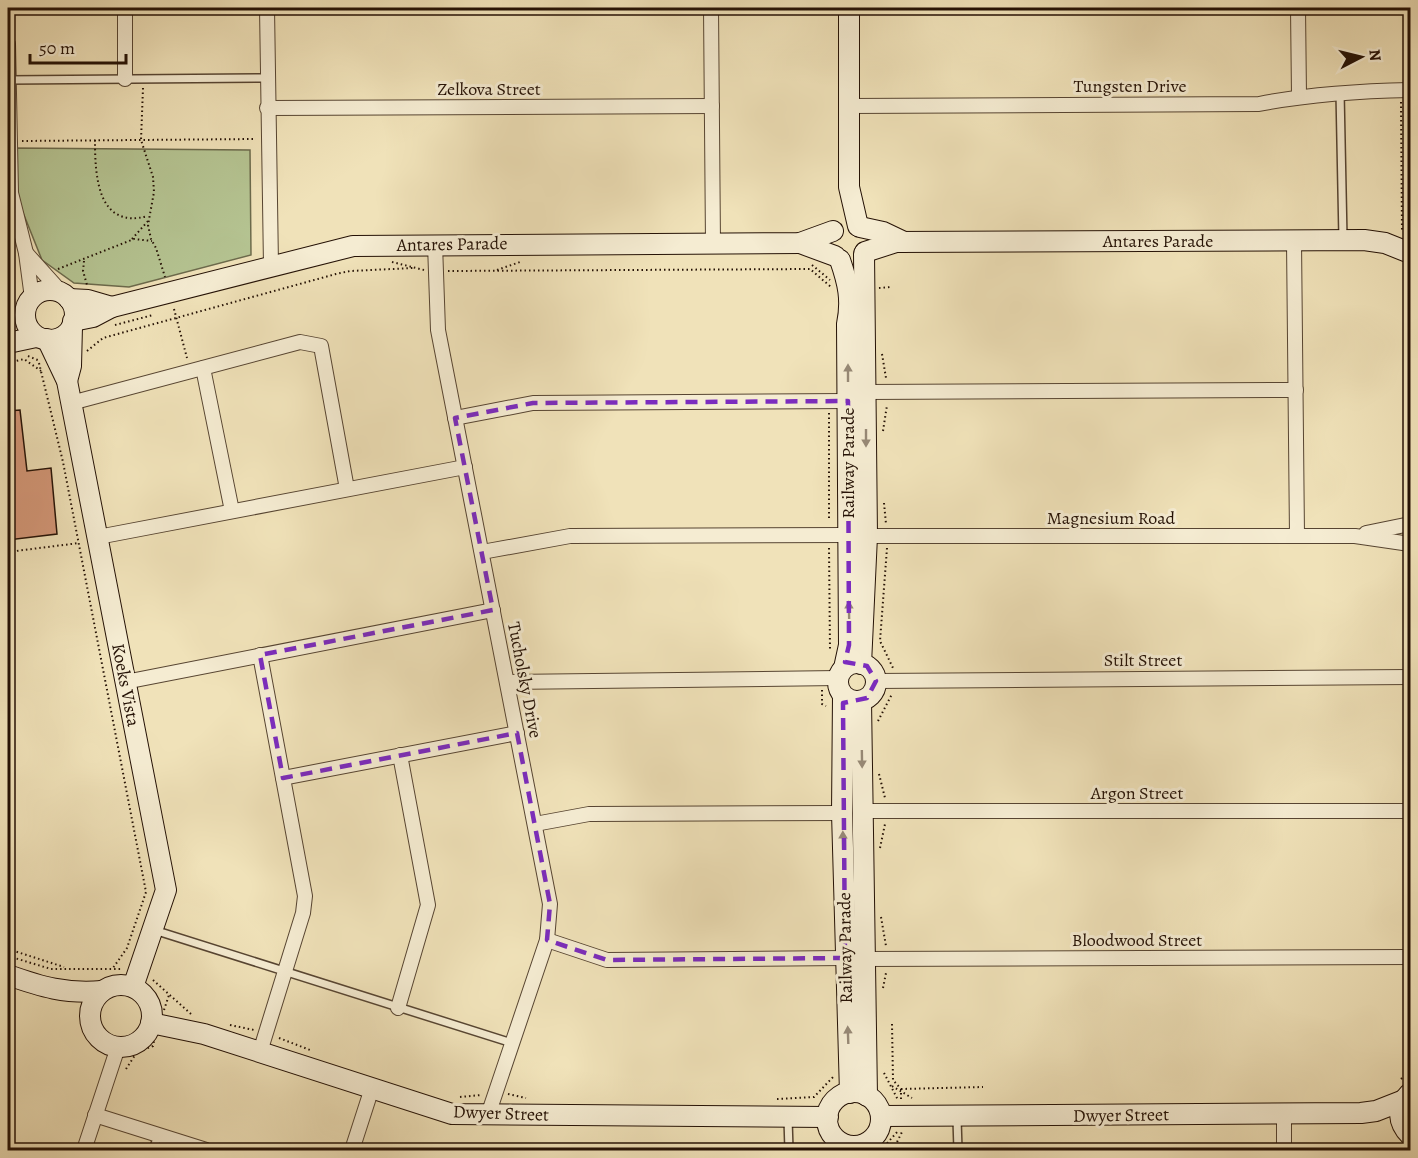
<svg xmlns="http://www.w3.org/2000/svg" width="1418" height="1158" viewBox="0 0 1418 1158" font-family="Alegreya,serif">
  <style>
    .green { fill: #b5c492; stroke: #6c6a4c; stroke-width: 1.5 }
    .building { fill: #d49778; stroke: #241105; stroke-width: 1.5 }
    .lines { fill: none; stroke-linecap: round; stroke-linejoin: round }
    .lane-casing { stroke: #574532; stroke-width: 10 }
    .street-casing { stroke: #574532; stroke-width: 16 }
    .secondary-casing { stroke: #241105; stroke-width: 22 }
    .path { stroke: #241105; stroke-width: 2; stroke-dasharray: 1.5 3; stroke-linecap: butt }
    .lane { stroke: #f5ecd2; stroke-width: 7 }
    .street { stroke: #f5ecd2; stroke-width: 14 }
    .secondary { stroke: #f5ecd2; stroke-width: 20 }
    .oneway { fill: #978976 }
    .marked { fill: none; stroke: #7b2cbf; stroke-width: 4.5; stroke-dasharray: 12 8; stroke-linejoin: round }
    .labels { text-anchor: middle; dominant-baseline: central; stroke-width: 6; stroke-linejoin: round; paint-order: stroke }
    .street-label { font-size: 18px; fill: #241105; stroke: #f5ecd2 }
  </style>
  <rect width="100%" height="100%" fill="#f0e2b9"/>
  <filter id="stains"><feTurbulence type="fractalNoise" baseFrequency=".00333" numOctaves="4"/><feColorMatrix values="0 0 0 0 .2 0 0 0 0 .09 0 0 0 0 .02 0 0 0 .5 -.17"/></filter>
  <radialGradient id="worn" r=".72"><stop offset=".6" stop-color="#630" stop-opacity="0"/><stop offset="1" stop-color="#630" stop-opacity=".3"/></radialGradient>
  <g class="green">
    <path d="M1404,105h6v127l-5,-2z"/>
    <path d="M14,148l236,2 1,105 -122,32 -55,-4 -32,-23 -26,-65z"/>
  </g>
  <path class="building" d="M20,410l7,61 24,-3 6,66 -49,6v-129z"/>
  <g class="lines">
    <g class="lane-casing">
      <g id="lane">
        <path d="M8,80l259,-2"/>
        <path d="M1340,92l3,147"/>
        <path d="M154,930l358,113"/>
        <path d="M788,1119l1,31"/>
        <path d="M957,1119l1,31"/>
        <path d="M153,1150l5,-15"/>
      </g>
    </g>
    <g class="street-casing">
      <g id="street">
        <path d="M125,8v71"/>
        <path d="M267,8l4,257"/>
        <path d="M711,8l2,236"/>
        <path d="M1298,8l1,88"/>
        <path d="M8,44l3,149 15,60 6,45"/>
        <path d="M849,106l410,-2c51,-10 100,-13 151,-14"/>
        <path d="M267,108l445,-2"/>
        <path d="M1294,241l3,295"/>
        <path d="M435,244l3,86 112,574 -3,36 -59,175"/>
        <path d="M26,253l35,39"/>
        <path d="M203,368l29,143"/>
        <path d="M866,392l430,-2"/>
        <path d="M71,403l229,-61 21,4 26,143"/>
        <path d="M455,418l78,-15 315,-2"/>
        <path d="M1366,533l44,-9"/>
        <path d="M867,536h488l55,8"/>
        <path d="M98,537l367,-70"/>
        <path d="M482,552l88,-16 278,-1"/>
        <path d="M260,655l45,241 -2,17 -43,139"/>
        <path d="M876,681l534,-4"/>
        <path d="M125,682l368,-72"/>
        <path d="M507,682l331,-4"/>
        <path d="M283,778l234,-45"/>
        <path d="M863,811h547"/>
        <path d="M535,824l54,-10 253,-1"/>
        <path d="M547,940l60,20 238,-2"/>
        <path d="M863,959l547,-2"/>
        <path d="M398,1008l30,-103 -28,-150"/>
        <path d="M1284,1113v37"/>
        <path d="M95,1115l111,35"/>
        <path d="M84,1150l34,-103"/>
        <path d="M352,1150l20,-62"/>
      </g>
    </g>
    <g class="secondary-casing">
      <g id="secondary">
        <path d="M849,8v179l9,39"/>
        <path d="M860,227l23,5 21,10"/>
        <path d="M800,243l35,13"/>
        <path d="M865,252l31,-10 468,-2 21,3 25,10"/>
        <path d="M840,260c8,23 12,40 7,64l2,321 -5,23"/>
        <circle cx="50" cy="315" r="25"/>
        <path d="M69,299l19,1 24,7"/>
        <path d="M73,321l20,-4 19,-10 241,-61 447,-3 33,-12"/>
        <path d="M47,339l20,42 99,509 -33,97"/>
        <path d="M8,343l28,-6"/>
        <path d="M67,381l4,-15 1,-40"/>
        <circle cx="857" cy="682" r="19"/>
        <path d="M861,664l6,-128 -3,-282"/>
        <path d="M843,696l-1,117 8,280"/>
        <path d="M861,701l6,395"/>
        <path d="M8,975c34,12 57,19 94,16"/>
        <circle cx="121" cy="1016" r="31"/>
        <path d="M151,1023l53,11 248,80 376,3"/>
        <circle cx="854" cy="1119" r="27"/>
        <path d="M1409,1094c-13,13 -11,29 1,41"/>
        <path d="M881,1116l480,-3 15,-2 28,-11"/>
      </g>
    </g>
    <g class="path">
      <path d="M143,88l-2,52 12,37 1,15 -6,33 3,14 5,9 9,29"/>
      <path d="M1401,102l1,130"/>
      <path d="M95,140c0,35 2,90 53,76"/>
      <path d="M22,141l234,-2"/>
      <path d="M132,239l16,-18"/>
      <path d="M84,261l-1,10 4,14"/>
      <path d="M392,262l32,8"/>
      <path d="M812,265l18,15"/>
      <path d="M58,269l76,-30 18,2"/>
      <path d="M497,270l23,-8"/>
      <path d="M448,271l362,-2 21,18"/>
      <path d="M879,288l12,-1"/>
      <path d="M174,309l13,49"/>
      <path d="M115,325l38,-10"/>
      <path d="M87,351l16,-13 233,-64 14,-3 63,-3"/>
      <path d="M882,354l4,24"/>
      <path d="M28,356l12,5"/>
      <path d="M8,363l16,-4 17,12"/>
      <path d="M39,363l24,99 83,430 -19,56 -14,20"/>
      <path d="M829,413v108"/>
      <path d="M883,431l4,-26"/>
      <path d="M884,503l2,21"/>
      <path d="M829,548l1,102"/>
      <path d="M887,548l-7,93 13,27"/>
      <path d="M8,552l71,-9"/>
      <path d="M8,597l4,49"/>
      <path d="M822,690v14l4,2"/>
      <path d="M878,721l14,-27"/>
      <path d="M879,774l6,24"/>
      <path d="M880,848l5,-24"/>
      <path d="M881,917l5,29"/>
      <path d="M8,949l56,18"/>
      <path d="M8,956l43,13h71"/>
      <path d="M153,980l38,34"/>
      <path d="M883,988l3,-15"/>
      <path d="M164,1010l5,-15"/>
      <path d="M892,1024l1,56 8,9v10"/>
      <path d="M230,1025l24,5"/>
      <path d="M279,1038l31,12"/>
      <path d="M126,1069l11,-17 16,-6 1,-5"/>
      <path d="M884,1073l14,27"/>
      <path d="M1401,1079l9,-9"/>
      <path d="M892,1086l20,12"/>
      <path d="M901,1089l82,-2"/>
      <path d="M508,1094l18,4"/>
      <path d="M460,1097l21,-2"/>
      <path d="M777,1099l37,-2 20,-21"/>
      <path d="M881,1150l17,-19"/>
      <path d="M893,1150l9,-18"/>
    </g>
    <use href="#lane" class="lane"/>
    <use href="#street" class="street"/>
    <use href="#secondary" class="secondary"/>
  </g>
  <defs><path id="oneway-solid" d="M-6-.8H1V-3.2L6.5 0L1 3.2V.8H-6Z" transform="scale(1.5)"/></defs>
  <g class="oneway">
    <use href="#oneway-solid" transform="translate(848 373) rotate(-90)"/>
    <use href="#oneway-solid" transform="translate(866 438) rotate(90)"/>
    <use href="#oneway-solid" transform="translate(849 610) rotate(-91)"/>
    <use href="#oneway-solid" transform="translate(862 759) rotate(89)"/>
    <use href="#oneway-solid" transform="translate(843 840) rotate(-91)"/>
    <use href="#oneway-solid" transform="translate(848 1035) rotate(-92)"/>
  </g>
  <path class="marked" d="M848,401l1,244 -4,17 22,4 9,15 -9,17 -24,5 2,255 -238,2 -60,-20 3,-36 -33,-171 -234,45 -23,-123 233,-45 -38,-192 78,-15z"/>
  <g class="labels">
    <g class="street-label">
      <text x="1130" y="86">Tungsten Drive</text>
      <text x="489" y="89">Zelkova Street</text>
      <text x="1158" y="241">Antares Parade</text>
      <text transform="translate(452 244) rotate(-1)">Antares Parade</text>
      <text transform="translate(848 463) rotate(-90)">Railway Parade</text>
      <text x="1111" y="518">Magnesium Road</text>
      <text x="1143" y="660">Stilt Street</text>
      <text transform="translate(525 680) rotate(79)">Tucholsky Drive</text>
      <text transform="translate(126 685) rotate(79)">Koeks Vista</text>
      <text x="1137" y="793">Argon Street</text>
      <text x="1137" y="940">Bloodwood Street</text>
      <text transform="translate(845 948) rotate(-91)">Railway Parade</text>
      <text transform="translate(501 1113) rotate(2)">Dwyer Street</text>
      <text transform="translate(1121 1115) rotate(-1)">Dwyer Street</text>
    </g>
  </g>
  <rect width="1418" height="1158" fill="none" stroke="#f0e2b9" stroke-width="30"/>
  <rect x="9" y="9" width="1400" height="1140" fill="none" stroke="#241105" stroke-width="3"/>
  <rect x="15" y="15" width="1388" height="1128" fill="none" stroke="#241105" stroke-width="1.5"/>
  <g transform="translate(1361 57) rotate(83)" stroke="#f5ecd2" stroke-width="4.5" paint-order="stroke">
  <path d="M0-4.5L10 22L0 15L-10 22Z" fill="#241105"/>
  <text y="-9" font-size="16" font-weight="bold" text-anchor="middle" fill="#241105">N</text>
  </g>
  <path d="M30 54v9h96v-9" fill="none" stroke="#241105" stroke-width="3"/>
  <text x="39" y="54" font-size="18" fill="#241105" stroke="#f5ecd2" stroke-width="4.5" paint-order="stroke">50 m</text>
  <rect width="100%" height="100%" filter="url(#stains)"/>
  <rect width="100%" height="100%" fill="url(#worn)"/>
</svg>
